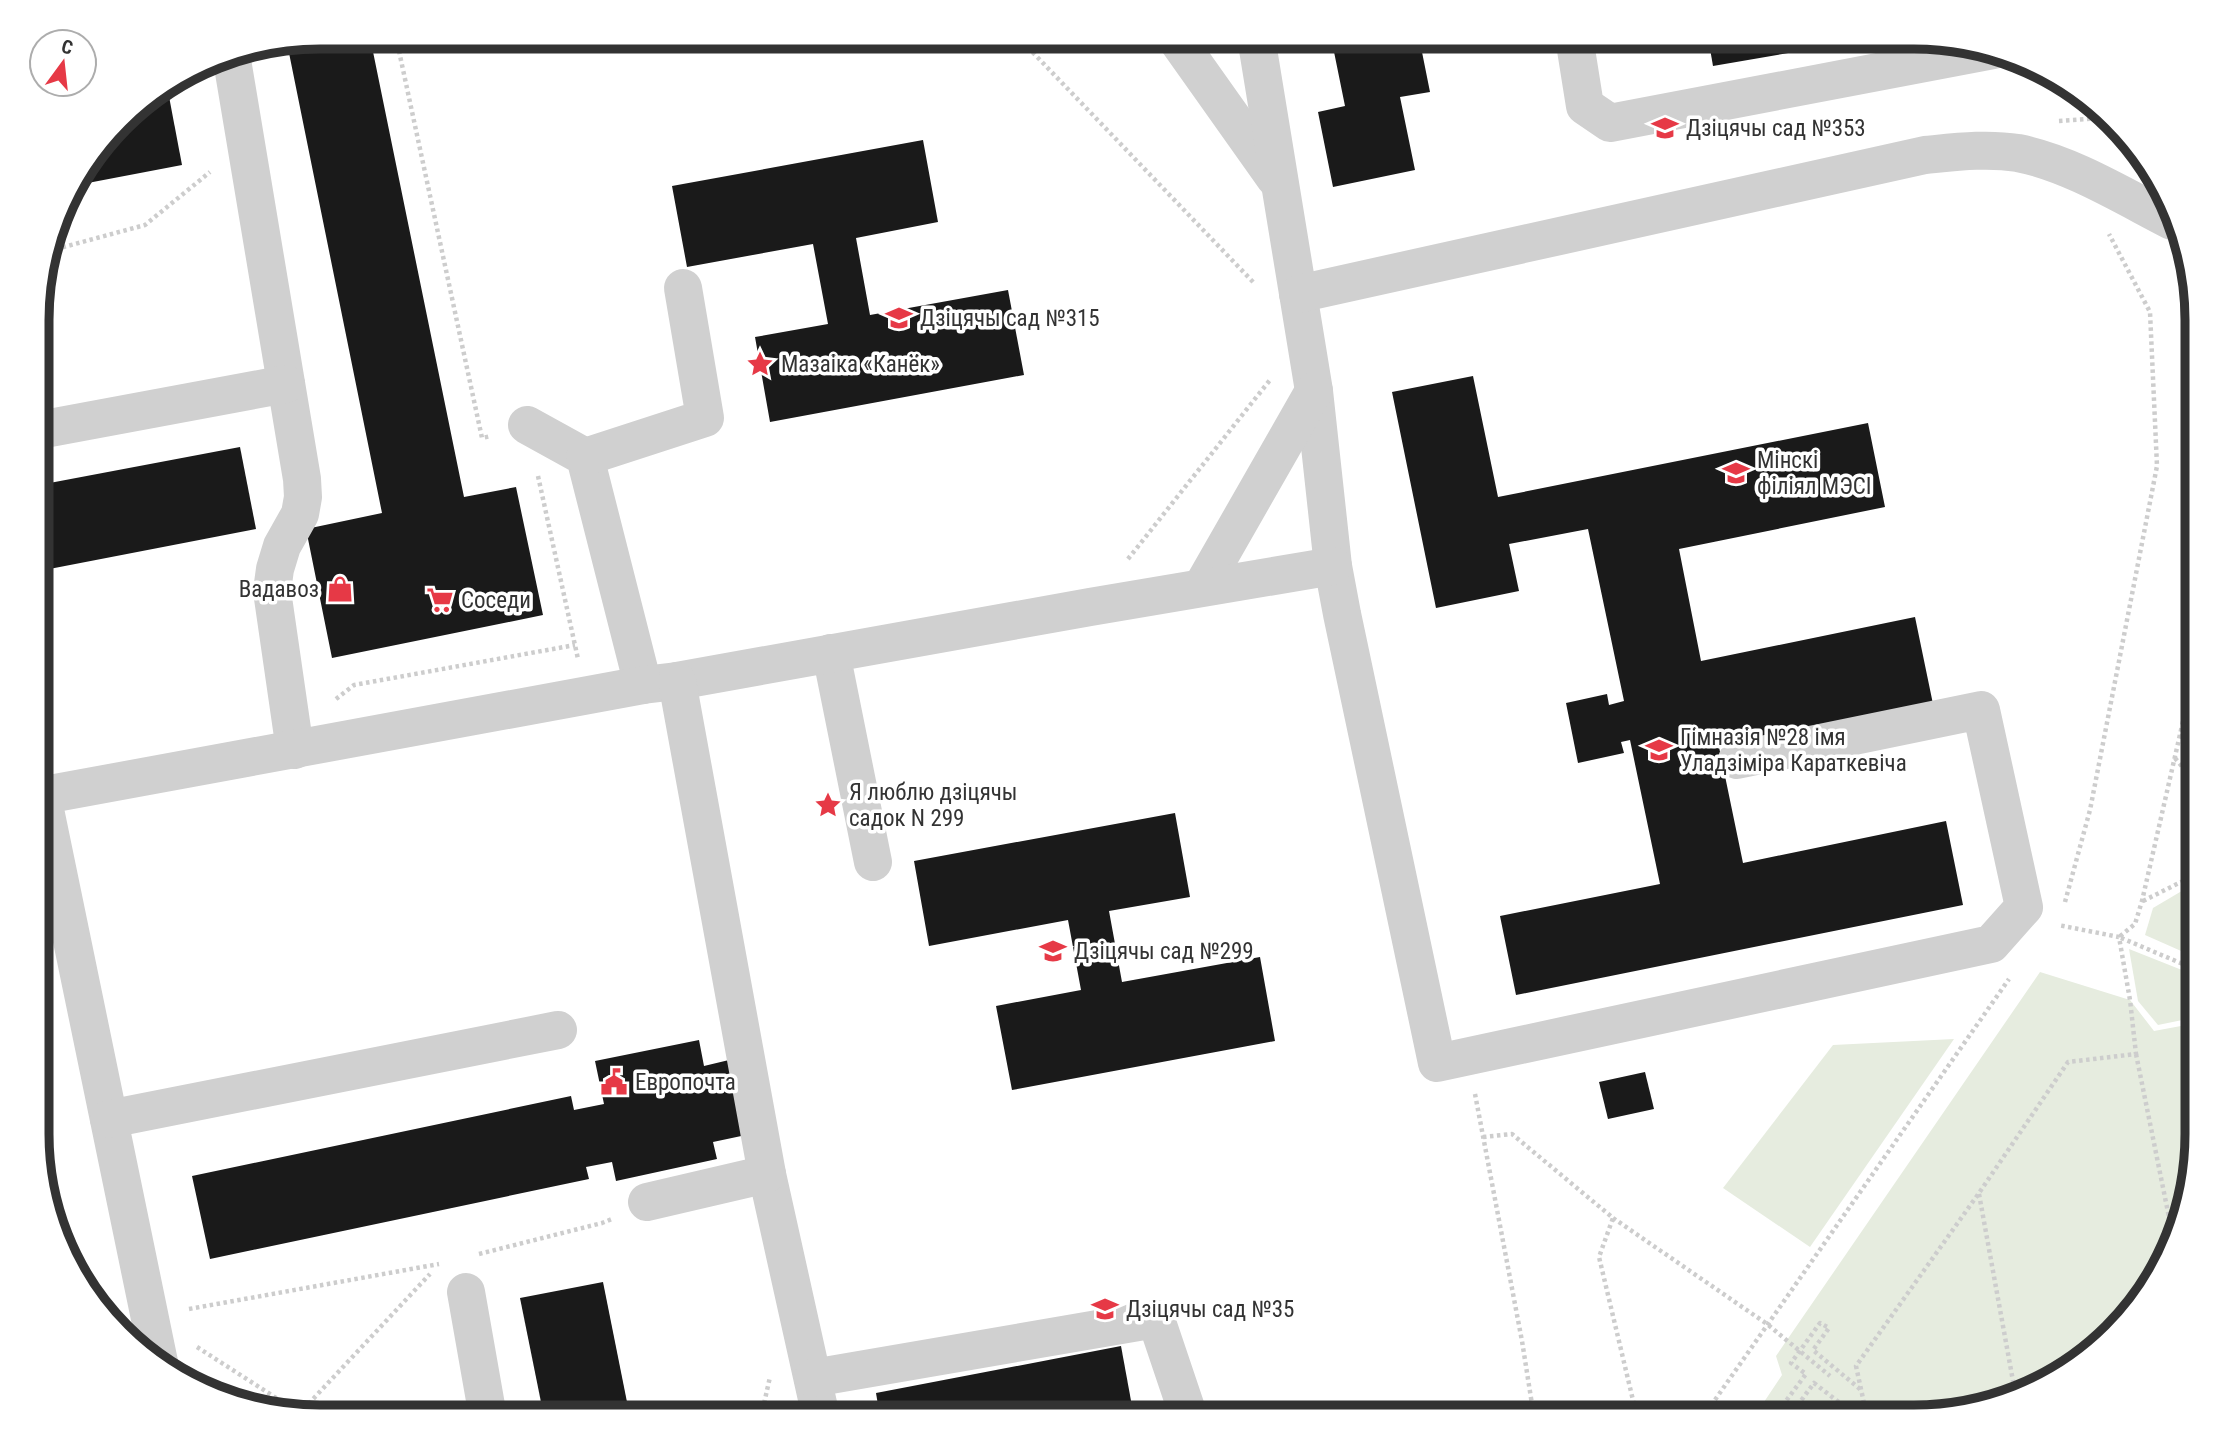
<svg xmlns="http://www.w3.org/2000/svg" width="2234" height="1454" viewBox="0 0 2234 1454" font-family="'Roboto Condensed',sans-serif">
  <style>
    .green { fill: #e6ecdf }
    .building { fill: #1a1a1a }
    .lines { fill: none; stroke-linecap: round; stroke-linejoin: round }
    .path { stroke: #cdcdcd; stroke-width: 4.5; stroke-dasharray: 3.5 3.5; stroke-linecap: butt }
    .minor { stroke: #d0d0d0; stroke-width: 38 }
    .labels { text-anchor: middle; dominant-baseline: central; stroke-width: 7; stroke-linejoin: round; paint-order: stroke }
    .poi-label { font-size: 23px; fill: #333; stroke: #fff; text-anchor: start }
    .rim { fill: none; stroke: #333; stroke-width: 9 }
  </style>
  <rect width="100%" height="100%" fill="#fff"/>
  <g class="green">
    <path d="M2197,882v76l-52,-23 8,-27z"/>
    <path d="M2129,949l68,27v41l-39,8 -20,-24z"/>
    <path d="M2040,972l90,28 24,31 43,-8v129l-15,73 -33,67 -94,87 -123,38h-178l28,-42 -6,-19z"/>
    <path d="M1954,1039l-144,208 -87,-59 110,-143z"/>
  </g>
  <g class="building">
    <path d="M320,37h50l94,460 52,-10 27,128 -211,43 -26,-129 76,-16 -95,-470z"/>
    <path d="M1331,37h88l11,55 -30,5 15,73 -82,17 -15,-75 27,-6z"/>
    <path d="M1708,37h84l2,15 -81,14z"/>
    <path d="M167,86l15,79 -110,21 61,-79z"/>
    <path d="M923,140l15,82 -82,16 14,77 138,-25 16,85 -254,47 -15,-85 73,-13 -15,-80 -126,23 -15,-81z"/>
    <path d="M1473,376l25,121 370,-74 17,84 -206,42 22,112 214,-44 18,87 -214,43 24,116 203,-42 17,84 -447,90 -16,-79 160,-32 -30,-144 -9,2 3,11 -46,10 -12,-60 41,-9 2,11 15,-4 -36,-172 -79,15 10,47 -83,17 -44,-216z"/>
    <path d="M240,447l16,82 -217,42v-86z"/>
    <path d="M1175,813l15,84 -81,14 13,71 138,-25 15,84 -263,49 -16,-84 85,-16 -13,-70 -139,26 -15,-85z"/>
    <path d="M699,1040l5,26 25,-6 17,75 -33,7 4,17 -101,22 -4,-19 -26,5 3,12 -379,80 -18,-83 379,-80 3,14 30,-6 -9,-43z"/>
    <path d="M1645,1072l9,37 -46,10 -9,-37z"/>
    <path d="M603,1282l27,135h-86l-24,-119z"/>
    <path d="M1121,1346l13,71h-254l-4,-24z"/>
  </g>
  <g class="lines">
    <g class="path">
      <path d="M396,37l86,401 9,-2"/>
      <path d="M1018,37l237,247"/>
      <path d="M2059,121l44,-3"/>
      <path d="M49,251l96,-26 65,-53"/>
      <path d="M538,476l40,183"/>
      <path d="M1128,559l142,-179"/>
      <path d="M2197,660l-55,241 -7,23 -16,13 78,33"/>
      <path d="M336,699l18,-14 221,-40"/>
      <path d="M2180,737l17,-9"/>
      <path d="M2175,758l22,27"/>
      <path d="M2143,901l54,-27"/>
      <path d="M2065,902l25,-92 67,-344 -7,-154 -41,-78"/>
      <path d="M2136,1054l38,188"/>
      <path d="M1475,1094l47,247 12,76"/>
      <path d="M1483,1137l29,-3 101,84 -14,39 38,160"/>
      <path d="M1979,1194l36,198"/>
      <path d="M1613,1218l154,106 63,52"/>
      <path d="M479,1254l123,-31 10,-4"/>
      <path d="M189,1309l250,-45"/>
      <path d="M197,1347l104,67"/>
      <path d="M299,1414l131,-140"/>
      <path d="M761,1417l9,-40"/>
      <path d="M1703,1417l306,-438"/>
      <path d="M1774,1417l32,-43 -15,-11 29,-40 9,5 -16,22 48,40"/>
      <path d="M1789,1417l25,-34 44,34"/>
      <path d="M1867,1417l-11,-51 123,-173 89,-131 68,-8 -6,-54 -11,-63 -61,-12"/>
    </g>
    <g class="minor">
      <path d="M1175,37l100,141"/>
      <path d="M1256,37l58,354 19,175 9,48 95,449 554,-119 33,-37 -43,-197 -244,50"/>
      <path d="M1574,37l11,69 25,17 383,-73"/>
      <path d="M231,54l71,425 1,18 -3,17 -18,32 -7,23 -3,22 23,159"/>
      <path d="M1298,294l627,-139c31,-3 62,-7 93,-2 52,10 107,44 154,68"/>
      <path d="M527,425l58,32 58,228"/>
      <path d="M39,430l247,-46"/>
      <path d="M585,457l120,-39 -22,-130"/>
      <path d="M1202,587l112,-196"/>
      <path d="M831,653l42,209"/>
      <path d="M42,795l118,572"/>
      <path d="M39,796l604,-111 34,-4 413,-74 243,-41"/>
      <path d="M109,1119l449,-89"/>
      <path d="M767,1174l54,243"/>
      <path d="M647,1202l120,-28 -90,-493"/>
      <path d="M466,1292l22,125"/>
      <path d="M813,1378l343,-59 33,98"/>
    </g>
  </g>
  <defs>
    <g id="school-bare" transform="scale(2.1)"><path d="M0-5L7-2L0 1L-7-2ZM-4 1L0 2.5L4 1V4Q0 6-4 4Z" fill="#e63946" stroke="#fff" stroke-width="2.5" paint-order="stroke"/></g>
    <g id="sight-bare" transform="scale(2.1)"><path d="M0-6L1.8-2.2L6-1.7L2.9 1.2L3.7 5.4L0 3.3L-3.7 5.4L-2.9 1.2L-6-1.7L-1.8-2.2Z" fill="#e63946" stroke="#fff" stroke-width="2.5" paint-order="stroke"/></g>
    <g id="university-bare" transform="scale(2.1)"><path d="M0-5L7-2L0 1L-7-2ZM-4 1L0 2.5L4 1V4Q0 6-4 4Z" fill="#e63946" stroke="#fff" stroke-width="2.5" paint-order="stroke"/></g>
    <g id="shop-bare" transform="scale(2.1)"><path d="M-5-2.5h2.3a2.7 3.5 0 0 1 5.4 0H5L5.5 6h-11ZM-1.5-2.5h3a1.5 2.3 0 0 0-3 0Z" fill="#e63946" stroke="#fff" stroke-width="2.5" paint-order="stroke"/></g>
    <g id="supermarket-bare" transform="scale(2.1)"><path d="M-6-5.5h2.5l.6 2H6L4.5 2H-2.5L-4.4-4H-6ZM-1.5 3.2a1.3 1.3 0 1 0 .1 0ZM3 3.2a1.3 1.3 0 1 0 .1 0Z" fill="#e63946" stroke="#fff" stroke-width="2.5" paint-order="stroke"/></g>
    <g id="civic-bare" transform="scale(2.1)"><path d="M-.6-6.5H3V-4.5H.6V-3L4-1V1h2V6H-6V1h2V-1L-.6-3ZM-1.2 2.5V6h2.4V2.5Z" fill="#e63946" stroke="#fff" stroke-width="2.5" paint-order="stroke"/></g>
  </defs>
  <g fill-rule="evenodd">
    <use href="#school-bare" x="1665" y="128"/>
    <use href="#school-bare" x="899" y="318"/>
    <use href="#sight-bare" x="760" y="364"/>
    <use href="#university-bare" x="1736" y="473"/>
    <use href="#shop-bare" x="340" y="589"/>
    <use href="#supermarket-bare" x="440" y="600"/>
    <use href="#school-bare" x="1659" y="750"/>
    <use href="#sight-bare" x="828" y="805"/>
    <use href="#school-bare" x="1053" y="951"/>
    <use href="#civic-bare" x="614" y="1082"/>
    <use href="#school-bare" x="1105" y="1309"/>
  </g>
  <g class="labels">
    <g class="poi-label">
      <text x="1686" y="128">Дзіцячы сад №353</text>
      <text x="920" y="318">Дзіцячы сад №315</text>
      <text x="781" y="364">Мазаіка «Канёк»</text>
      <text x="1757" y="460">Мінскі<tspan x="1757" dy="26">філіял МЭСІ</tspan></text>
      <text x="319" y="589" text-anchor="end">Вадавоз</text>
      <text x="461" y="600">Соседи</text>
      <text x="1680" y="737">Гімназія №28 імя<tspan x="1680" dy="26">Уладзіміра Караткевіча</tspan></text>
      <text x="849" y="792">Я люблю дзіцячы<tspan x="849" dy="26">садок N 299</tspan></text>
      <text x="1074" y="951">Дзіцячы сад №299</text>
      <text x="635" y="1082">Европочта</text>
      <text x="1126" y="1309">Дзіцячы сад №35</text>
    </g>
  </g>
  <path d="M0 0H2234V1454H0ZM320 49H1914A271 271 0 0 1 2185 320V1134A271 271 0 0 1 1914 1405H320A271 271 0 0 1 49 1134V320A271 271 0 0 1 320 49Z" fill="#fff" fill-rule="evenodd"/>
  <path class="rim" d="M320 49H1914A271 271 0 0 1 2185 320V1134A271 271 0 0 1 1914 1405H320A271 271 0 0 1 49 1134V320A271 271 0 0 1 320 49Z"/>
  <g transform="translate(63 63) rotate(15)"><circle r="33" fill="#ffffff" stroke="#adadad" stroke-width="2"/>
  <path d="M0-5L12 26L0 18L-12 26Z" fill="#e63946"/>
  <text y="-10" font-size="19" font-weight="bold" text-anchor="middle" fill="#333333">С</text>
  </g>
</svg>
